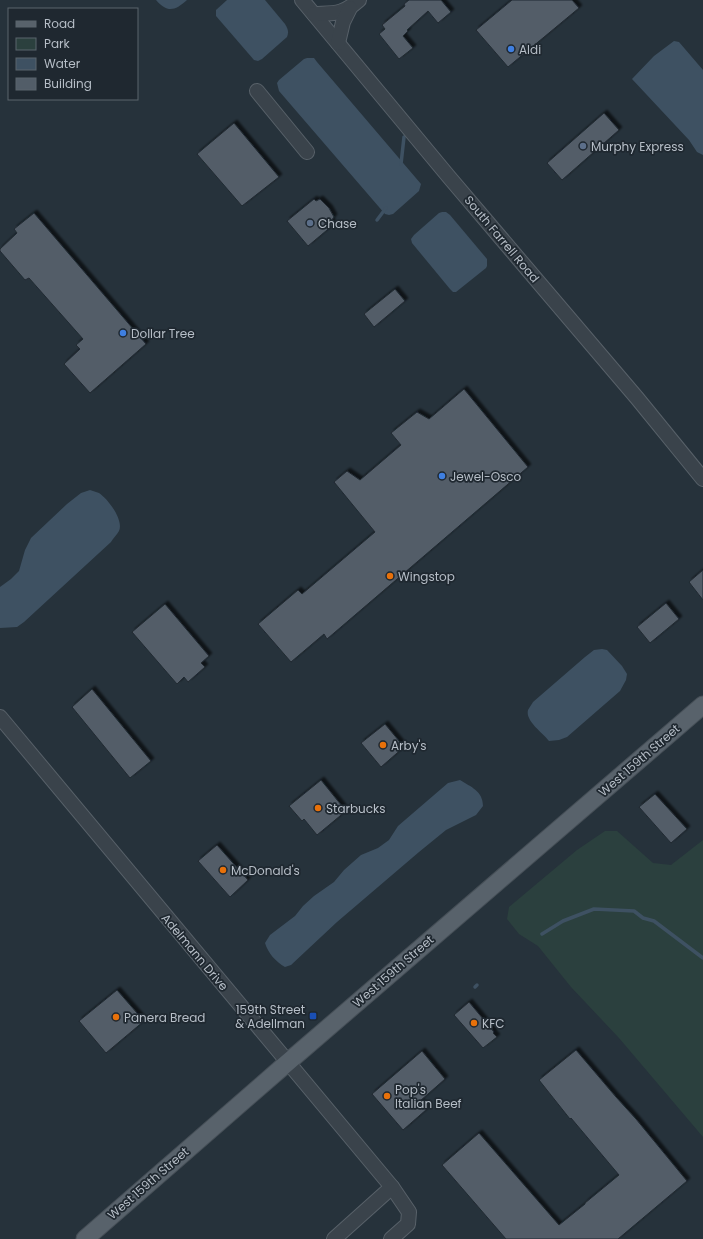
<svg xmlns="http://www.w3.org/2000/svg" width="703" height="1239" viewBox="0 0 703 1239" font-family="Poppins,sans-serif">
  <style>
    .green { fill: #2b403e }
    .water { fill: #3e5162 }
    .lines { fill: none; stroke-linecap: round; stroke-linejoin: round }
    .stream { stroke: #3e5162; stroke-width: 3.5 }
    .building { fill: #525d68; stroke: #212a32; filter: url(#shadow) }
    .minor-casing { stroke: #586169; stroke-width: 16 }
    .major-casing { stroke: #464f57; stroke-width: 19 }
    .minor { stroke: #3a434b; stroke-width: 14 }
    .major { stroke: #58626b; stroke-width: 17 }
    .shop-dot { fill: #3f7fe0; stroke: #1f2830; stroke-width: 1.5 }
    .service-dot { fill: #5c6f8a; stroke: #1f2830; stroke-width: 1.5 }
    .food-dot { fill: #e8710a; stroke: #1f2830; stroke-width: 1.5 }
    .transit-dot { fill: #1a4fb4; stroke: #1f2830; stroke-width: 1.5 }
    .labels { text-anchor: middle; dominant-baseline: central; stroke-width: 3.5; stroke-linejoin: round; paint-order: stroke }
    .poi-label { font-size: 12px; fill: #b6bec7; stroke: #1f2830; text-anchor: start }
    .street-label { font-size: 12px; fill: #b6bec7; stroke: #1f2830 }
  </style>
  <defs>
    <filter id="shadow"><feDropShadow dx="3" dy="-3" stdDeviation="1" flood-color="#0009"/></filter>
  </defs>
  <rect width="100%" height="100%" fill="#26323b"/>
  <path class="green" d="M605,831h12l36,32 18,2 32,-25v297l-84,-99 -48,-51 -33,-41 -19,-12 -12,-15 2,-12 68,-57z"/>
  <g class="water">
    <path d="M156,0h31c-12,11 -20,13 -31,0z"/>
    <path d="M227,0h38l20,24c3,5 4,8 2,13l-25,22 -4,2 -4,-1 -38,-44v-6z"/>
    <path d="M674,41l5,1 24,28v85l-6,-3 -8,-12 -57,-61 22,-23z"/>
    <path d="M307,58h7l3,4 104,122 -2,7 -26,23 -4,1 -4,-1 -106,-123 -2,-8 2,-3 25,-21z"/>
    <path d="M442,212h4l4,3 37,44v7l-1,2 -30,24h-3l-3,-3 -38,-46 -1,-4 3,-4 25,-22z"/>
    <path d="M90,490c3,1 6,2 9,3 9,6 25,27 20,38 -2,4 -6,7 -8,11l-87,80 -7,5 -17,1v-41l11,-8 8,-8 6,-21 6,-12 36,-34 14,-11z"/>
    <path d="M602,649l5,1 15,16 5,8 -1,6 -6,11 -53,46 -8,3 -10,1c-6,-8 -24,-20 -21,-31 1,-2 4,-6 5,-8l52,-45 9,-7z"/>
    <path d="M460,780c11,7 23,11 23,26l-7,9 -30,15 -27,22 -82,70 -46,43 -6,2c-9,-5 -17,-14 -20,-24l5,-8 25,-19 8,-10 11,-10 20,-14 10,-12 17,-15 17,-7 11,-8 9,-14 50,-43z"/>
  </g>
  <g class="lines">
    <g class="stream">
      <path d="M401,164l3,-27"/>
      <path d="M377,220l9,-12"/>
      <path d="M542,934l21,-13 31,-12 40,2 9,7 11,3 49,37"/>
      <path d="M475,987l2,-2"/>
    </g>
  </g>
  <g class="building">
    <path d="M409,0h32l10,12 -13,11 -10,-12 -21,19 1,1 -5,5 10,12 -14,11 -20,-25 6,-5 -3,-4 23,-19 -1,-2z"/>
    <path d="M512,0h60l7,8 -71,59 -32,-37z"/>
    <path d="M604,113l15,17 -57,50 -15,-17z"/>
    <path d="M234,123l45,54 -37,29 -45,-52z"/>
    <path d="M314,199l2,2 4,-2 9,9 5,9 -3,4 2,4 -25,21 -21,-25z"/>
    <path d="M34,213l112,131 -56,49 -26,-29 16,-15 -4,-4 7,-6 -54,-61 -4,2 -25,-29v-2l17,-16 -3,-4z"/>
    <path d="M395,289l10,12 -31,26 -10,-13z"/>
    <path d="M464,389l64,78 -201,172 -3,-5 -33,28 -33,-38 40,-34 4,4 73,-62 -41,-50 13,-11 13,9 41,-35 -10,-12 26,-21 12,7z"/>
    <path d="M703,570v30l-14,-18z"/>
    <path d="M666,603l13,16 -29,24 -13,-16z"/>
    <path d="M165,604l44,52 -8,7 4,4 -17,15 -4,-5 -7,7 -45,-52z"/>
    <path d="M92,689l59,72 -21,17 -58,-71z"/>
    <path d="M385,724l19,23 -23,20 -20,-24z"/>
    <path d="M321,780l25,31 -29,24 -13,-16 -2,2 -13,-15z"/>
    <path d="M655,794l32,35 -16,14 -32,-36z"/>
    <path d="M217,845l31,35 -18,17 -32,-36z"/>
    <path d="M117,990l27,31 -38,32 -27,-32z"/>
    <path d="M469,1002l25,30 -1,1 4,4 -14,11 -29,-33z"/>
    <path d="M576,1050l40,47 20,22 51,62 -69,58h-112l-64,-74 37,-32 80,92 26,-21v-1l34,-28 -48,-57 -1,1 -31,-39z"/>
    <path d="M422,1051l23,28 -25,22 7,8 -24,21 -31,-36z"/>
  </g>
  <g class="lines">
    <g class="minor-casing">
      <g id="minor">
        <path d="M302,0l147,177 188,221 66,81"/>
        <path d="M314,14c21,-1 28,1 45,-14"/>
        <path d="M338,43l5,-21 7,-14"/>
        <path d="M257,91l50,61"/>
        <path d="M0,717l392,470 17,25 -1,12 -17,15"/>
        <path d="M334,1239l58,-52"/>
      </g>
    </g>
    <g class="major-casing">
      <path id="major" d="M85,1239l202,-176 416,-358"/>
    </g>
    <use href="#minor" class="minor"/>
    <use href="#major" class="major"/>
  </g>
  <g class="shop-dot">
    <circle cx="511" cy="49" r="4"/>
    <circle cx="123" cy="333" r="4"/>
    <circle cx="442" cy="476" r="4"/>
  </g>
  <g class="service-dot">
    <circle cx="583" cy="146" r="4"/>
    <circle cx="310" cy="223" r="4"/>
  </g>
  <g class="food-dot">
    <circle cx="390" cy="576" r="4"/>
    <circle cx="383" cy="745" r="4"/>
    <circle cx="318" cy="808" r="4"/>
    <circle cx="223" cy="870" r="4"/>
    <circle cx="116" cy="1017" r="4"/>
    <circle cx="474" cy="1023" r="4"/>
    <circle cx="387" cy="1096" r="4"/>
  </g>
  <rect class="transit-dot" x="309" y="1012" width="8" height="8" rx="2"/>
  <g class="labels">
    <g class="poi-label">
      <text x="519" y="49">Aldi</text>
      <text x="591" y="146">Murphy Express</text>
      <text x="318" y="223">Chase</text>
      <text x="131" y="333">Dollar Tree</text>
      <text x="450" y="476">Jewel-Osco</text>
      <text x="398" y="576">Wingstop</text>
      <text x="391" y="745">Arby's</text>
      <text x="326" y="808">Starbucks</text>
      <text x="231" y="870">McDonald's</text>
      <text x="305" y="1009" text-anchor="end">159th Street<tspan x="305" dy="14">&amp; Adellman</tspan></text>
      <text x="124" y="1017">Panera Bread</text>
      <text x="482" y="1023">KFC</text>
      <text x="395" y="1089">Pop's<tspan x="395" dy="14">Italian Beef</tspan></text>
    </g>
    <g class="street-label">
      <text transform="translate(502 239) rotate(50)">South Farrell Road</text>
      <text transform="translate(639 760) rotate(-41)">West 159th Street</text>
      <text transform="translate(195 952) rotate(50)">Adelmann Drive</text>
      <text transform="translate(393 971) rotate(-41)">West 159th Street</text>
      <text transform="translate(148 1183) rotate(-41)">West 159th Street</text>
    </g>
  </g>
  <rect x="8" y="8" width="130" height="92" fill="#1f2830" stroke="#5b646c"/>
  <rect x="16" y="21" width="20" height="6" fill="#58626b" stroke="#5b646c"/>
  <text x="44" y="28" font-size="12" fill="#b6bec7">Road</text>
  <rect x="16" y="38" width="20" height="12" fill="#2b403e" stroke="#5b646c"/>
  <text x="44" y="48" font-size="12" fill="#b6bec7">Park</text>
  <rect x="16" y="58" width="20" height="12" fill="#3e5162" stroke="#5b646c"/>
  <text x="44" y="68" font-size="12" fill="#b6bec7">Water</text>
  <rect x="16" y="78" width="20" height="12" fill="#525d68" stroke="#5b646c"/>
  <text x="44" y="88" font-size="12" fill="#b6bec7">Building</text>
</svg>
